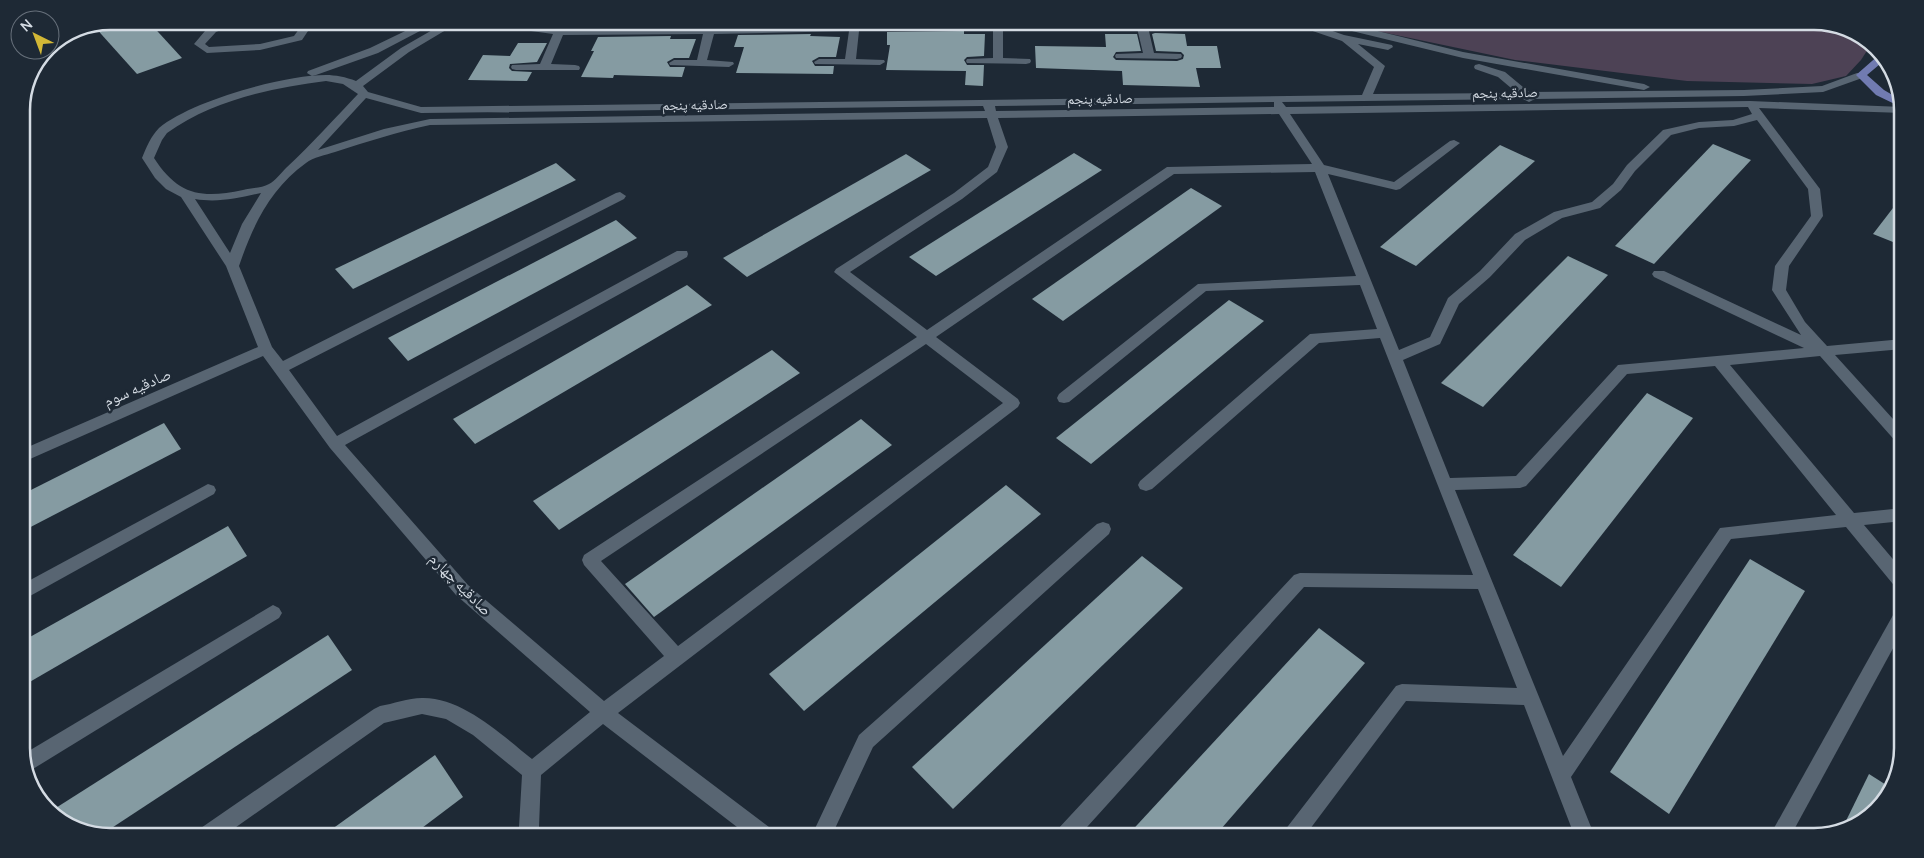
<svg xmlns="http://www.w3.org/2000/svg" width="1924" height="858" viewBox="0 0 1924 858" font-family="Manrope,'Noto Naskh Arabic',sans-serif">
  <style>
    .green { fill: #4d4255 }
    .building { fill: #859ba2 }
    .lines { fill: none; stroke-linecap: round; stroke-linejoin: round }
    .minor { fill: #586572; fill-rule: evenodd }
    .major { fill: #717bb1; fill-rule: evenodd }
    .labels { text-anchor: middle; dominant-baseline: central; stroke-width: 5; stroke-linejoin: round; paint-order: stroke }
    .far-street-label { font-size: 14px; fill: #d4dbe3; stroke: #1e2935 }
    .street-label { font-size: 16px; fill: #d4dbe3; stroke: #1e2935 }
    .rim { fill: none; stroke: #d4dbe3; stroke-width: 2.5 }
  </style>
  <rect width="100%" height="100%" fill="#1e2935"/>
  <path class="green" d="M1329,21h485l34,7 22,18 -9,14 -15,16 -34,8 -125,-3 -172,-21z"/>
  <g class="building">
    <path d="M110,21h38l34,37 -45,16 -44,-49z"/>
    <path d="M605,21h72l-2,5 -73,2z"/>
    <path d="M742,21h72l-1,3 -72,1z"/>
    <path d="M964,31v3h21l-1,22 -17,1 -3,3 3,5h17l-1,21 -18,-1 1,-14 -80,-1 4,-25h-3v-13z"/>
    <path d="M1155,33l30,1 2,12h30l4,22h-25l4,19 -77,-2 -1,-14 -86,-3 -1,-22 71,1 -1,-13h32l4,17 -25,1 -3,5 3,3 61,1 6,-2 1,-4 -3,-3 -25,-1 -4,-17z"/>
    <path d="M811,34l-1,2 30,1 -4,20h-17l-7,4 3,5h19l-1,8 -97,-1 8,-26h-10l4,-12z"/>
    <path d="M671,36l-1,3h26l-7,19h-15l-7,4 3,5h15l-3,10 -68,-2 -1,3 -32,-1 13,-26h-3l7,-14z"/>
    <path d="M518,43h29l-10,19 -27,2 -1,4 3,3 20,1 -5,9 -59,-1 15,-25 27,1z"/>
    <path d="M1713,144l38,16 -97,104 -39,-18z"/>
    <path d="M1500,145l35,16 -119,105 -36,-19z"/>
    <path d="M1074,153l28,17 -166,106 -27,-19z"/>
    <path d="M906,154l25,16 -184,107 -24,-19z"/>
    <path d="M556,163l20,17 -223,109 -18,-20z"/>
    <path d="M1191,188l31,18 -159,115 -31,-22z"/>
    <path d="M1903,195v51l-30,-12z"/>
    <path d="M616,220l21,18 -229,123 -20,-23z"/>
    <path d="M1568,256l40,19 -125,132 -42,-24z"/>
    <path d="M687,285l25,20 -237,139 -22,-25z"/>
    <path d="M1229,300l35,21 -173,143 -35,-26z"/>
    <path d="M772,350l28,23 -241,157 -26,-29z"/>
    <path d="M1647,393l46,25 -132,169 -48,-32z"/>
    <path d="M861,419l31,26 -238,172 -29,-33z"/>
    <path d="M164,423l17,26 -160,83v-37z"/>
    <path d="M1006,485l35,29 -237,197 -35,-37z"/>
    <path d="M228,526l19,30 -226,131v-45z"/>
    <path d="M1142,556l41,32 -230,221 -41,-42z"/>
    <path d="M1750,559l55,32 -136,223 -59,-42z"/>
    <path d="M1319,628l46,35 -151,174h-88z"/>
    <path d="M328,635l24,35 -251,165 -25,-5 -25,-19z"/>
    <path d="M435,755l28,42 -53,40h-89z"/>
    <path d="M1869,774l22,14 -28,34 -21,7z"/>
  </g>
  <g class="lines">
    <g class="minor">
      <path d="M182,21h15l15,5 15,-5h15l-26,11 -11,12 4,3 51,-3 34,-8 8,-11 -4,-4h11l3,4 -10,15 -42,10 -53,3 -13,-9 11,-13z"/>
      <path d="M426,21h13l-61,32 -62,22 -4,1 -5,-3 1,-2 62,-23z"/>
      <path d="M448,21h13l-52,31 -46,34 5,6 53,15 941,-12 12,-28 -32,-26 -44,-15 -150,1 6,26 27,1 1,2 -1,2 -4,1 -61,-1 -1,-2 1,-2 27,-1 -6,-25 -134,1v29l27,1 1,2 -1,2 -4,1 -59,-1 -1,-2 1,-2 26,-1v-29l-134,2 -3,28 28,1 1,2 -5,3 -65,-1 -1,-2 5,-3h26l4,-28 -135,3 -7,26 26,2 1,2 -5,3 -59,-2 -1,-2 5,-3h23l6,-26 -140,1 -12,29 24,1 4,1 1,2 -1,2h-63l-4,-1 -1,-2 1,-2 28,-1 13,-30 -22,-3 -30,-10c24,0 48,6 72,9l460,-8 271,-1 40,14 48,10 1,2 -5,3 -30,-6 27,22 -12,28 144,-1 -19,-16 -23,-8 -1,-2 1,-2 4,-1 26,8 24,20 215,-2 78,-4 35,-13h8l1,2 -1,2 -42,15 -79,4 -209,3 -6,3 -6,-3 -241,3 4,5 464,-6 153,6v6l-144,-5 61,81 3,27 -34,50 -3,24 19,32 22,24 76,-7v10l-68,6 68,75v16l-5,-2 -78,-88 -90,9 124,148 49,-5v13l-39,4 39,46v20l-6,-2 -51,-62 -115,12 -160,238 24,60h-20l-51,-132 -118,-4 -102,136h-22l3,-7 111,-144 6,-2 115,4 -39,-99 -174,-2 -226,250h-24l3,-7 237,-255 6,-2 173,2 -93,-237 -61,5 -167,146 -6,2 -6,-2 -2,-4 2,-4 170,-147 67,-5 -17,-44 -154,6 -137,111 -5,1 -5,-1 -2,-4 2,-4 139,-110 158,-8 -41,-104 -141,2 -238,163 82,62 2,4 -2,4 -400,306 155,117 3,7h-26l-147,-113 -62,51 -2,52 -3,10h-20l3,-10 3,-52 -49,-40 -27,-16 -24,-5 -38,9 -162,114h-27l3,-7 176,-121 6,-3c13,-2 28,-8 42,-8 40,-1 80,37 110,61l58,-47 -134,-117 -126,-147 -67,-92 -242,107v-13l237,-103 -32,-81 -45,-69 -15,-8 -11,-11 -13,-20c4,-10 9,-22 17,-30 32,-27 125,-53 167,-53 9,0 20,2 30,6l45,-33zM326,81l17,3 15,10c-24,25 -47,51 -72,74 -5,5 -11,13 -17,16 -7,4 -18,4 -26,6 -42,9 -65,5 -89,-32l8,-18 5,-7c46,-33 104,-45 159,-52zM366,98l55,15 562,-7 2,5 -555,8 -46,10 -66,21zM1274,102v5l-278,4 -1,-5zM1748,107l4,7 -19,6 -34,2 -36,8 -36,35 -14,19 -21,18 -38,10 -39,22 -35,37 -32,27 -18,39 -31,13 -71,-176 68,16 4,-1 60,-46 -6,-3 -4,1 -56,41 -70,-17 -34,-51zM1279,114l33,50 -145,3 -240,163 -77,-58 112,-73 35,-27 11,-25 -10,-29zM987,118l9,29 -8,20 -34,26 -118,76 -2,3 83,65 -333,218 -2,5 2,5 80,91 -60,45 -136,-116 -123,-140 342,-188 1,-3 -1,-3h-10l-340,185 -48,-66 335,-171 2,-3 -6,-4 -4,1 -333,168 -11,-14 -33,-81c14,-41 31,-77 67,-103 7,-6 20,-8 29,-11 31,-10 62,-20 95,-27zM1757,120l51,69 3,27 -36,50 -3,24 29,45 -137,-64h-10l-2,3 2,3 150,71 -186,17 -102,111 -66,2 -47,-118 37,-16 19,-40 31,-27 35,-37 37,-22 38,-10 21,-18 14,-19 36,-36 28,-7 35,-2zM261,193l-19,31 -12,29 -35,-54c23,4 43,-1 66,-6zM926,344l77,59 -325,243 -77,-85zM1715,366l121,149 -116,13 -157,228 -108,-266 65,-2 6,-2 101,-112z"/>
      <path d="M1318,21h19l126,31 181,32 6,3 -6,3 -181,-32 -144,-35z"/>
      <path d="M208,484l6,2 2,4 -2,4 -193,107v-16z"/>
      <path d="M1103,522l6,2 2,5 -2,5 -236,213 -42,90h-20l48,-102 238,-211z"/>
      <path d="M273,605l6,3 3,5 -3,5 -251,154 -6,-17z"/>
      <path d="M1903,606v24l-113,207h-21l128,-229z"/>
    </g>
    <path class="major" d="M1880,54l6,5 -19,16 17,15 17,10 2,8 -27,-13 -20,-20z"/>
  </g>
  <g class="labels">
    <g class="far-street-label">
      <text transform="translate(1505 92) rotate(-1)">صادقیه پنجم</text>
      <text transform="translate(1100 98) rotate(-1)">صادقیه پنجم</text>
      <text transform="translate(695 104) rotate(-1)">صادقیه پنجم</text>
    </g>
    <g class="street-label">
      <text transform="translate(137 387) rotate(-24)">صادقیه سوم</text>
      <text transform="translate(461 584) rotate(45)">صادقیه چهارم</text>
    </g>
  </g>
  <path d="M0 0H1924V858H0ZM110 30H1814A80 80 0 0 1 1894 110V748A80 80 0 0 1 1814 828H110A80 80 0 0 1 30 748V110A80 80 0 0 1 110 30Z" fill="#1e2935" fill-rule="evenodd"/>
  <path class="rim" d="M110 30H1814A80 80 0 0 1 1894 110V748A80 80 0 0 1 1814 828H110A80 80 0 0 1 30 748V110A80 80 0 0 1 110 30Z"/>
  <g transform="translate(35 35) rotate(318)"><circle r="24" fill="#1e2935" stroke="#67707b"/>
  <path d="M0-4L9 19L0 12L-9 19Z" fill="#d2b736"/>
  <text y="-8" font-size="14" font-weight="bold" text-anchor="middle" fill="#d4dbe3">N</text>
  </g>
</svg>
